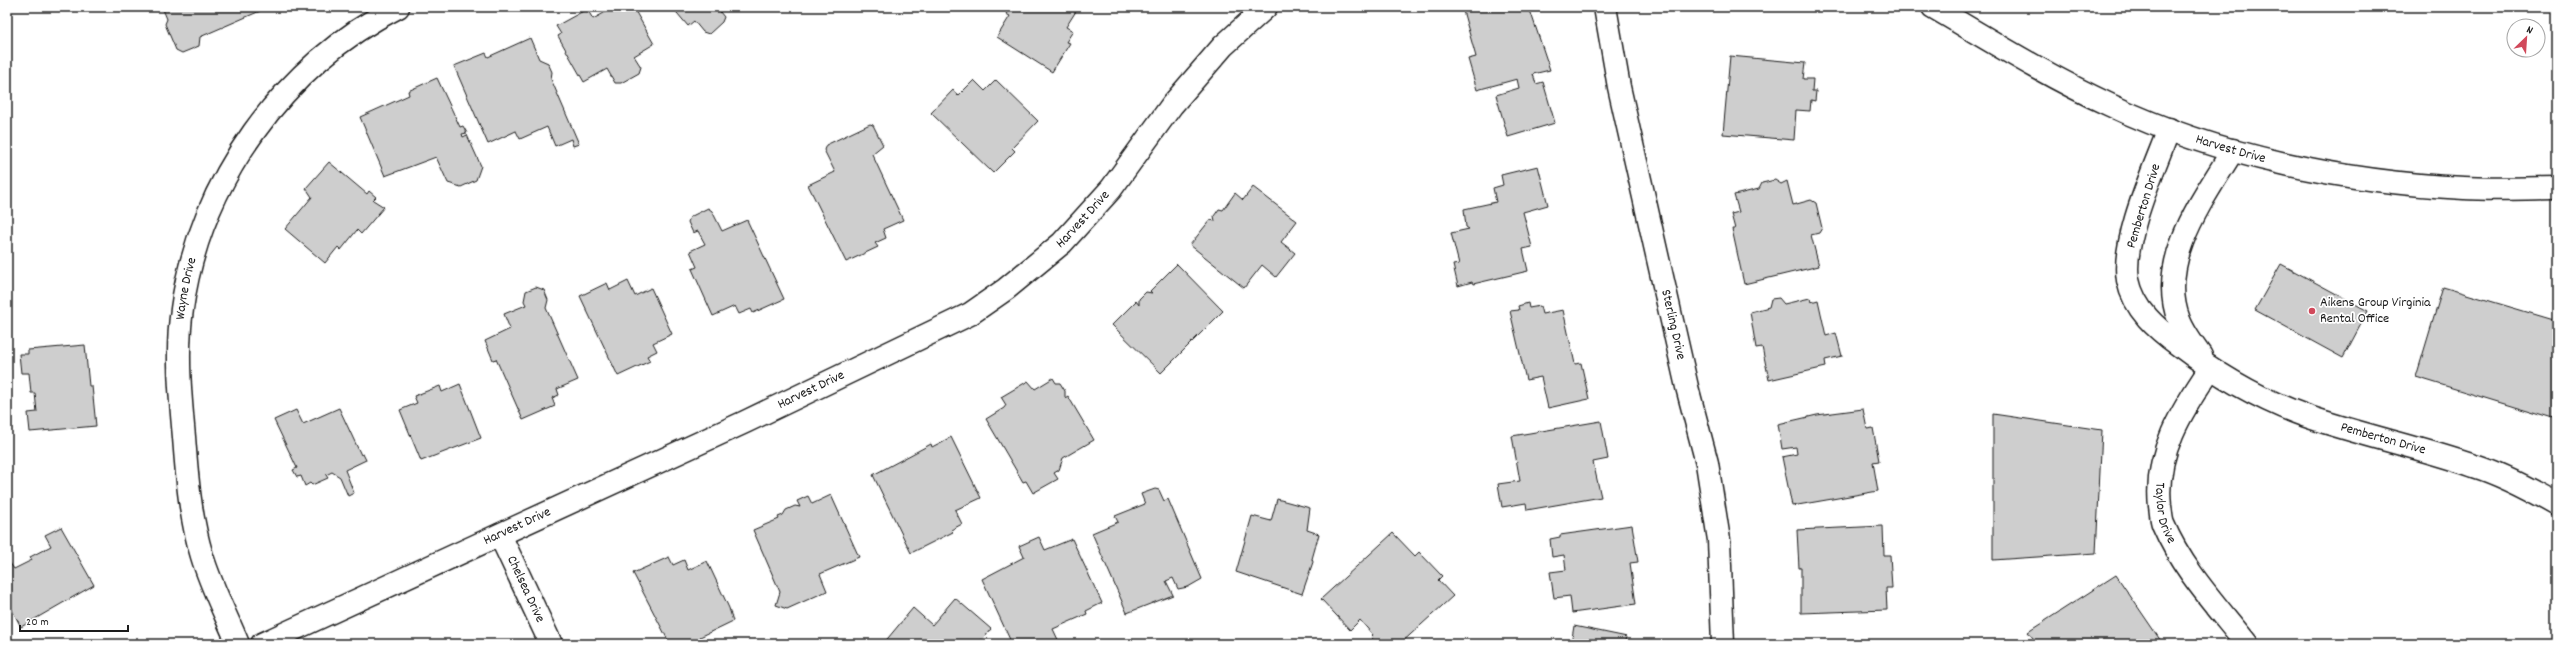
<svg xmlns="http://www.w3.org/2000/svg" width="2564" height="651" viewBox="0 0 2564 651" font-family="Dekko,sans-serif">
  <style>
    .building { fill: #cecece; stroke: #1c1c1c }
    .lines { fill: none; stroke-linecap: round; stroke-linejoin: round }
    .street-casing { stroke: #1c1c1c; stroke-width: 25 }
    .secondary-casing { stroke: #1c1c1c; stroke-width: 25 }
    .street { stroke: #fff; stroke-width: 22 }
    .secondary { stroke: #fff; stroke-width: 22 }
    .poi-dot { fill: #d1495b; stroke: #fff; stroke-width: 1.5 }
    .labels { text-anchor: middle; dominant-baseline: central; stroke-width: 3.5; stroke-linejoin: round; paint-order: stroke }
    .street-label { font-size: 14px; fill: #1c1c1c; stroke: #fff }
    .poi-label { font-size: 14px; fill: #1c1c1c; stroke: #fff; text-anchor: start }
  </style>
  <rect width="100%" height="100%" fill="#fff"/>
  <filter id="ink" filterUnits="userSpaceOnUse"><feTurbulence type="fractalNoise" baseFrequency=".025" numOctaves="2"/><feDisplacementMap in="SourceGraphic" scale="8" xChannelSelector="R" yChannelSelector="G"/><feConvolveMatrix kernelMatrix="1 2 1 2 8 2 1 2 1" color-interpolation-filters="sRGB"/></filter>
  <g filter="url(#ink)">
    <g class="building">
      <path d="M162,7h97l1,4 -60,26 -1,9 -17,7 -6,-3 -11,-26 2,-5z"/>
      <path d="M615,7h18l21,37 -20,12 7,11 -2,6 -18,10h-6l-8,-14 -23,13 -26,-46 3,-2 -5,-8 31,-17 6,10z"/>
      <path d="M672,7h54l-6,5 4,5 -2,5 -13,12 -6,-2 -9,-11 -6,5z"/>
      <path d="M1010,7l68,1 -12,19 7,4 -7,11 4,1 -18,29 -55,-35 13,-21 -4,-2z"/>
      <path d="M1462,7h67l21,63 -17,4 3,10 7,-2 12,41 -47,14 -12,-42 23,-7 -2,-9 -40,11 -9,-31 8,-2z"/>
      <path d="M530,38l9,21 9,4 4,9 -1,7 28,65 -6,2 -2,-7 -16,7 -8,-19 -27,12 -4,-8 -28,13 -34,-78 32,-13 2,4z"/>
      <path d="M1730,56l75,7 -2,16h10l-1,12h4l-1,10 -4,-1 -1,11 -14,-1 -2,30 -71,-6z"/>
      <path d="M437,78l23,49 3,-1 4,7 -5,1 1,3 4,-2 14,31 -5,14 -15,7 -13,-4 -12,-26 -51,19 -25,-59 49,-22 -1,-4z"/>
      <path d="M974,80l11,11 11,-11 42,41 -26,27 3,3 -22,22 -62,-60 22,-23 5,6z"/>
      <path d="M870,124l3,1 10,20 -11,9 31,66 -20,9 3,9 -11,5 3,4 -32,15 -38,-77 27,-13 -11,-22 2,-5z"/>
      <path d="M329,162l38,32 2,-3 7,6 -3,3 11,7 -23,27 -4,-4 -16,20 -3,-3 -13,16 -40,-34 27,-32 -6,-9z"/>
      <path d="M1538,166l10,39 -25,7 9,35 -9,2 5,22 -55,13 -1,-2 -14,4 -5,-21 6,-1 -8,-31 18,-4 -3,-2 -2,-18 32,-7 -3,-14 10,-3 -2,-10z"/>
      <path d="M1775,180l6,4 6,-3 6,24 18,-5 5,3 6,25 -3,5 -8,2 8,31 -75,18 -12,-55h3l-4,-15 8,-2 -5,-17 25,-6 3,-6z"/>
      <path d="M1253,187l44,34 -16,21 14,11 -19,24 -14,-12 -18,23 -54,-43 20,-25 5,1 -1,-5 5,-7 4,1 12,-17 8,7z"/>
      <path d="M708,208l4,3 10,20 25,-11 37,79 -31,14 -2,-4 -12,5 -4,-8 -22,10 -21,-47 5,-2 -7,-16 15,-7 -7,-13 -5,2 -5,-11 2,-5z"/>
      <path d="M1177,264l46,47 -62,62 -49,-48 24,-24 3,4v-6l7,-7 6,1 -2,-2z"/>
      <path d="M2281,264l87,47 -25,47 -88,-48z"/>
      <path d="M628,281l7,15 16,-8 21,46 -19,9 4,8 -10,5 3,5 -32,15 -38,-80 27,-13 3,7z"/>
      <path d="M536,287l8,3 4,10 -2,8 32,72 -21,9 2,6 -7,3 3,8 -32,14 -27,-61 -3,1 -8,-19 25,-12 -6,-15 22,-9 -2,-4 2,-10z"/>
      <path d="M2443,287l114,34v99l-141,-43z"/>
      <path d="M1779,298l5,6 26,-6 1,4 7,-2 8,36 10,-3 6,23 -17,4 1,7 -57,13 -7,-33 -6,1 -6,-36 19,-5 2,-8z"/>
      <path d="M1528,303l1,5 11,-2 2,8 21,-4 12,54 6,-1 8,36 -41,9 -7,-31 -15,3 -16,-69 9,-1 -1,-4z"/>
      <path d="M85,345l4,41h3l4,40 -66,6 -2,-19 9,-1 -2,-19h-4l-2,-20h-8l-2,-19h9v-4z"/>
      <path d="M1053,378l3,5h4l5,8v7l3,-2 26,44 -31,18 -4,12 -5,3 4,6 -25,14 -7,-12 -3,1 -37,-63 18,-11 2,-3 -5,-8 27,-16 7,8z"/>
      <path d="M460,384l21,54 -60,23 -21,-51 17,-7 -3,-7 26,-10 2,6z"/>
      <path d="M339,408l22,47 2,-1 3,6 -21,10 9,23 -6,3 -8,-19 -8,-5 -6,3 2,3 -16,7 -2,-2 -5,3 -4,-10 -4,1 -4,-7 4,-2 -23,-48 22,-10 7,14z"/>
      <path d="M1863,409l4,20 6,-1 6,33 -6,1 5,29 -86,15 -10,-49 15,-3 -1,-7 -14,2 -4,-25 39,-9z"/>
      <path d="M1993,414l109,16 -6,123 -103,7z"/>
      <path d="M1601,421l7,38 -15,3 8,35 -74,13 -1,-7 -24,4 -4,-23 22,-3 -8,-45z"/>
      <path d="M951,437l30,61 -26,12 7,14 -11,6 2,2 -42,21 -38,-78 58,-31 1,3z"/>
      <path d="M1155,489l4,1 5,11 4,-2 34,80 -14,8 -10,2 -5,-11 -7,3 7,14 -46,18 -35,-80 26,-11 -3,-6 30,-12 -4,-10z"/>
      <path d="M831,495l28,62 -39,17 7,17 -40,18 -11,-4 4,-13 -27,-62 26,-11 -1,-2 5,-2 3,-5 9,-4 5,1 -3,-6 11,-5 4,8z"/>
      <path d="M1277,499l33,9 -3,22 12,4 -7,25 1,3 -11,32 -66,-22 16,-56 19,5z"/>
      <path d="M1632,525l6,37 -8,1 6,41 -64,9 -2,-17 -16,2 -4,-26 16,-2 -2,-15 -12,2 -2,-18 10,-2v-2z"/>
      <path d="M1883,526l1,29h6l2,33h-6l1,22 -86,3v-45h-2l-2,-38z"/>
      <path d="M61,527l33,58 -73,42 -14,-27v-41l7,10 18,-9 -2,-3 21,-11 -6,-11z"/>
      <path d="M1393,533l22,23 4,-4 23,24 -4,4 15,16 -53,48h-23l-6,-7 2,-2 -13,-15 -10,10 -29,-31z"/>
      <path d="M1039,537l6,13 27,-11 30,64 -16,8 1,3 -34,15 7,15h-48l-30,-65 42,-22 -5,-11z"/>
      <path d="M669,557l4,8 11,-5 4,10 19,-9 22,47 4,13 -33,16 2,4 -6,3h-26l-37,-71z"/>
      <path d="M2116,575l47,69h-125l-10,-12z"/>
      <path d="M955,598l36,31 -13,15h-95l30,-36 19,17z"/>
      <path d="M1574,626l53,11 -2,7h-54z"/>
    </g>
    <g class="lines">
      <g class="street-casing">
        <g id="street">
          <path id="s1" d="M1605,7l14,80 68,300 20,76 12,77 4,104"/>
          <path id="s2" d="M2169,129c-14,38 -48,111 -41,151 6,30 29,49 52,66 38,29 81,54 126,70 55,19 113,31 168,50 29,9 57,24 83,39"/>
          <path d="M2201,356c-8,-11 -17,-23 -22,-36 -23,-59 25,-122 54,-170"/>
          <path id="s3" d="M2210,369c-28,41 -56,85 -50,137 1,6 1,13 3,18 19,45 54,82 84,120"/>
          <path id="s4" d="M500,535l51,109"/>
          <path id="s5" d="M238,644c-12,-29 -27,-58 -36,-88 -12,-39 -15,-79 -18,-119 -4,-43 -8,-86 -2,-128 17,-126 102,-245 216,-302"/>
        </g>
      </g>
      <g class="secondary-casing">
        <g id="secondary">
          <path id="s6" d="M1933,7c58,34 116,70 177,98 108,51 235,77 354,83 31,2 62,0 93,0"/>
          <path id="s7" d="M262,644l483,-222 225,-108 36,-25 56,-46 49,-54 61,-84 51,-59 43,-39"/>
        </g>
      </g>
      <use href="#street" class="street"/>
      <use href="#secondary" class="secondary"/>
    </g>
  </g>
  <circle class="poi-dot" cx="2312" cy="311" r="4"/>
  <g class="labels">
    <g class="street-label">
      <text stroke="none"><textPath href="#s6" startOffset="331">Harvest Drive</textPath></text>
      <text transform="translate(2144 206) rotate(-73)">Pemberton Drive</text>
      <text stroke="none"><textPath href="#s7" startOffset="929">Harvest Drive</textPath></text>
      <text stroke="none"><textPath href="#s5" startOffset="365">Wayne Drive</textPath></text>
      <text stroke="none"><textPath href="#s1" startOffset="325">Sterling Drive</textPath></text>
      <text stroke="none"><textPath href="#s7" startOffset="605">Harvest Drive</textPath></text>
      <text stroke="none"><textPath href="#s2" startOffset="469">Pemberton Drive</textPath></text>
      <text stroke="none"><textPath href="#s3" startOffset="157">Taylor Drive</textPath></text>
      <text stroke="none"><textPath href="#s7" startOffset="281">Harvest Drive</textPath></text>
      <text stroke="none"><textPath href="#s4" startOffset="60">Chelsea Drive</textPath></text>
    </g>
    <g class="poi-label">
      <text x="2320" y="303">Aikens Group Virginia<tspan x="2320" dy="16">Rental Office</tspan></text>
    </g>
  </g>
  <rect width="2564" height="651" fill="none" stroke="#fff" stroke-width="24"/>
  <rect x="12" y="12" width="2540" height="627" fill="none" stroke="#1c1c1c" stroke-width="1.5" filter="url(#ink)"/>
  <g transform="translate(2526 38) rotate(25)"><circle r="19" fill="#ffffff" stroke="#a4a4a4"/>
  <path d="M0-3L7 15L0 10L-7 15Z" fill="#d1495b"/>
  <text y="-6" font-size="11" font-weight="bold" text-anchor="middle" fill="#1c1c1c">N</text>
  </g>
  <path d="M20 625v6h108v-6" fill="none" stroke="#1c1c1c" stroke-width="2"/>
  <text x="26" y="625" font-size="12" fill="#1c1c1c" stroke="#ffffff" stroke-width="3" paint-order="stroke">20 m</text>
</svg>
